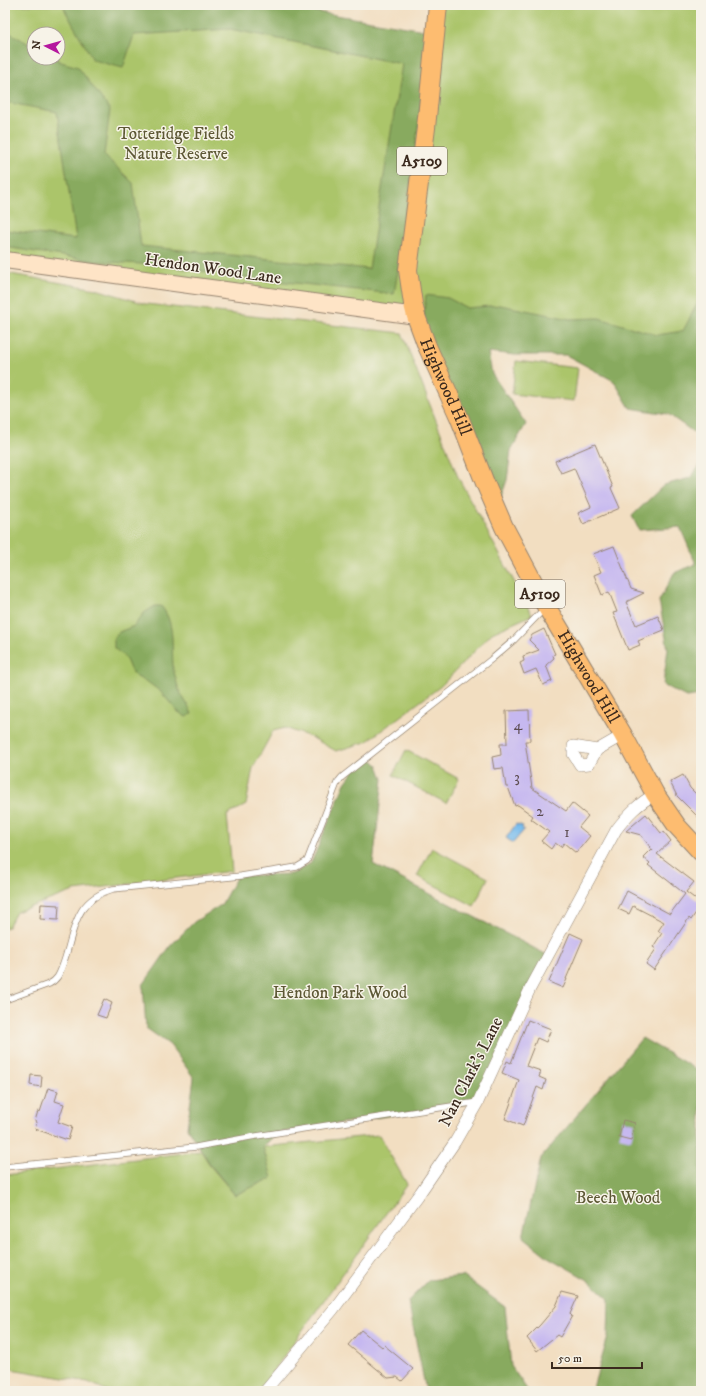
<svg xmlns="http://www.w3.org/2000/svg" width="706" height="1396" viewBox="0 0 706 1396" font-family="'IM FELL DW Pica',serif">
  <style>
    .green { fill: #abc56b; stroke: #737844; fill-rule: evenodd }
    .forest { fill: #88aa5f; stroke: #626a3e }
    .water { fill: #77bbed; stroke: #597286 }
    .building { fill: #c6b8f0 }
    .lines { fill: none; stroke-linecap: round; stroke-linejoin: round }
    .service-casing { stroke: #968470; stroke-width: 7 }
    .minor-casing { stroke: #968470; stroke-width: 12 }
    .secondary-casing { stroke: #968470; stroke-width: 18 }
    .primary-casing { stroke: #968470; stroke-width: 20 }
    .service { stroke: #fff; stroke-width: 5.5 }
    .minor { stroke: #fff; stroke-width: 11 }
    .secondary { stroke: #fee4c6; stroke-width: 16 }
    .primary { stroke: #fdbc70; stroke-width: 18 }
    .labels { text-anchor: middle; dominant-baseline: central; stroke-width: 3; stroke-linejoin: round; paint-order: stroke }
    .number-label { font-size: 15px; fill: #5e4e52 }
    .shield { fill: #f7f3e8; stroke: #73665b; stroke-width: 1 }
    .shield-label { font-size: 16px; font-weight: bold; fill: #3b2a1e }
    .park-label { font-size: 17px; fill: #5d5835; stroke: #f7f3e8 }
    .street-label { font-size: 17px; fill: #3b2a1e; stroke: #f7f3e8 }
  </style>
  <rect width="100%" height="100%" fill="#f7f3e8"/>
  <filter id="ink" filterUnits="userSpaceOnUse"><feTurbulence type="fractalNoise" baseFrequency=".025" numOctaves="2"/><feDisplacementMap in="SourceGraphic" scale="8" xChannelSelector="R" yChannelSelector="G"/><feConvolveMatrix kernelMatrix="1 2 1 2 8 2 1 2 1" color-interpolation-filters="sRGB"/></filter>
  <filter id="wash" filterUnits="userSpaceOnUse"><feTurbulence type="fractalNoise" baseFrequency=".012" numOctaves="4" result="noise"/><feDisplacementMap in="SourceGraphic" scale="16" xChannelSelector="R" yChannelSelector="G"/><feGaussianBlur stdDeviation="0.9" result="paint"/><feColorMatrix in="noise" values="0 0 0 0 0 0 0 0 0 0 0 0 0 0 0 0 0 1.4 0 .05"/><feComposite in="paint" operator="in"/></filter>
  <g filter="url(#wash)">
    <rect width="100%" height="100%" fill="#f2dec1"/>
    <g class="green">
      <path d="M5,5h181l248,36 4,-36h263v353l-285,-42 -411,-56zM34,34h24v24h-24z"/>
      <path d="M5,273l91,16 50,15 256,29 56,144 74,138 -40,18 -51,53 -75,56 -30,9 -25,-14 -26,-9 -12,3 -20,37 -7,37 -19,10 5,56 -158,20 -58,21 -8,15 -3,1z"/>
      <path d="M516,361l62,7 -4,33 -62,-7z"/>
      <path d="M406,750l53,29 -13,24 -53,-28z"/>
      <path d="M432,848l56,30 -14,28 -57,-30z"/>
      <path d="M379,1135l28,49 -148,207h-151l-20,-9 -83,-14v-193l196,-24 11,17 23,27 28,-48z"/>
    </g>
    <g class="forest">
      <path d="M63,5h214l153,26 -17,137 -10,60 -4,37 -5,29 -136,-15 -101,-14 -63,-4 -89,-14v-17l71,9 -19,-127 -52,-10v-72l29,17v11h20l7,4 17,5 32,43 -6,45 29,28 8,63 228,23 33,-205 -172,-35 -96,6 -11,33 -30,-8 -27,-48z"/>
      <path d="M701,286v156l-1,-5 -32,-23 -38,-6 -16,-27 -48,-26h-51l-27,-3 4,22 34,50 -15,26 -4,30 -6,17 -28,-40 -50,-134 3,-28 22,3 19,10 33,-3 70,14 29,-1 58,17 26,-4 15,-29z"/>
      <path d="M701,464v231l-15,2 -23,-12 5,-36 -9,-48 15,-28 22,-9 -16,-37 -41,3 -7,-14 32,-31 26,-7z"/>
      <path d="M155,606h6c16,19 9,44 13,66 2,6 3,14 6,20 4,8 9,14 12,22l-6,3 -9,-6 -16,-19 -12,-9 -12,-6 -7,-8 -5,-12 -11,-9v-10l5,-6 15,-6 10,-13z"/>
      <path d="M369,757l9,8 5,14 -10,85 178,93 -73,145 -201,31 -14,14 9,31 -37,17 -23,-28 -25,-39 7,-50 -24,-33 -24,-17 -3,-43 28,-40 23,-23 27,-17 16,-29 55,-2 19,-11 34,-80 11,-15z"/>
      <path d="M642,1038l59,34v319h-109l16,-54 1,-38 -21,-19 -40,-23 -25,-20 18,-79z"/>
      <path d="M463,1276l42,31 6,59 17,25h-102l-18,-90 21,-21z"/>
    </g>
    <path class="water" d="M516,824l7,2 -1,2 2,2 -11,13 -7,-5z"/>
    <g id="blocks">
      <g class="building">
        <path d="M595,444l18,43 -2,1 9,20 -37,16 -5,-11 13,-6 -17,-39 -13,5 -6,-12z"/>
        <path d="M614,546l17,43 13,4 -18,9 10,23 22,-9 6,14 -26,11 2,4 -12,5 -15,-37 4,-1 -8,-20 -7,3 -8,-20 7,-3 -8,-18z"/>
        <path d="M544,629l11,25 -2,1 1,3 -8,7 6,16 -9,4 -7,-16 -12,5 -4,-11 4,-2 -1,-5 16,-6 -10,-10 3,-5z"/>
        <path d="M529,710l1,31h-5l7,47 34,23 6,-8 16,13 -9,11 11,9 -14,17 -12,-10 -3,4 -6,-4 -4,6 -10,-8 8,-9 -18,-13 2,-3 -15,-11 -3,1 -7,-19h-2l-3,-19 -9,1 -2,-12 9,-2 -1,-11h7l-1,-33z"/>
        <path d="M683,775l7,13 11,11v21l-24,-24 -7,-14z"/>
        <path d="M646,814l15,19 3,-1 7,9 -14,13 37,28 -8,10 15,11v2l-10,15 -2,-2 -35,52 -8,-6 10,-15 -3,-2 9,-14 -4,-2 6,-9 -31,-16 -4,8 -11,-5 9,-18 43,23 15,-20 -37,-29 2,-2 -7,-6 8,-8 2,2 -12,-16 -15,-4z"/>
        <path d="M41,904l18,1 -1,15 -18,-1z"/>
        <path d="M570,933l13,6 -17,40h1l-4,9 -14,-6z"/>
        <path d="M104,999l8,4 -6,15 -9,-3z"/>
        <path d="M528,1020l23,9 -5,13 -9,-4 -11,28 15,5 -2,6 7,3 -3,10 -6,-3 -14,39 -18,-7 14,-39 -17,-7 5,-12 4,2z"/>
        <path d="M31,1075l11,1 -1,11 -11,-2z"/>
        <path d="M48,1088l10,3 -3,10 9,3 -6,18 14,5 -4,13 -33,-11 2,-7 -2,-1 3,-10 2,1z"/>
        <path d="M623,1120l12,3 -4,17 -12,-3z"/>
        <path d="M562,1292l16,4 -8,18 2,2 -12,21 -3,-2 -20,16 -10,-13 13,-13 16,-19z"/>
        <path d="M361,1330l21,17 2,-2 29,24 -11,12 -5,-4 -9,1 -40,-33z"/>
      </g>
    </g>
  </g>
  <g filter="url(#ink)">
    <use href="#blocks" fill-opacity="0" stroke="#968470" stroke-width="1"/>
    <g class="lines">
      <g class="service-casing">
        <g id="service">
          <path d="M5,1000l44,-16c8,-4 10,-9 13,-17 13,-33 9,-66 51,-78l128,-13 56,-9 10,-6 30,-78 5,-6 151,-119 21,-18 31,-32"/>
          <path d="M5,1167l191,-20 54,-10 228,-35"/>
        </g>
      </g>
      <g class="minor-casing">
        <g id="minor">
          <path d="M597,750l-8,14 -9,1 -7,-11v-8l24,4 26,-15"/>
          <path d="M265,1391l68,-81 87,-117 35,-51 23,-40 52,-113 86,-159c12,-16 22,-26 39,-36"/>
        </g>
      </g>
      <g class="secondary-casing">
        <path id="secondary" d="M5,260l411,56"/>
      </g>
      <g class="primary-casing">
        <g id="primary">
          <path id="s1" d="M438,5l-12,123 -18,142 5,34 3,12 11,30 33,73 25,64 19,44 42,79 77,129 32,59 22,32 24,26"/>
        </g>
      </g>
      <use href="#service" class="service"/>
      <use href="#minor" class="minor"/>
      <use href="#secondary" class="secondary"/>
      <use href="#primary" class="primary"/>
    </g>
  </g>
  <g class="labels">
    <g class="number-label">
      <text x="518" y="725">4</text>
      <text x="517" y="777">3</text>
      <text x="540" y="811">2</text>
      <text x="567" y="832">1</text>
    </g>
    <g class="shield">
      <rect x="397" y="147" width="50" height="28" rx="3"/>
      <rect x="515" y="580" width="50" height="28" rx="3"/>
    </g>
    <g class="shield-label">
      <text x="422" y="161">A5109</text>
      <text x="540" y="594">A5109</text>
    </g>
    <g class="park-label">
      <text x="176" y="134">Totteridge Fields<tspan x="176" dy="20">Nature Reserve</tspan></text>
      <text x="340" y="993">Hendon Park Wood</text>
      <text x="618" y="1198">Beech Wood</text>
    </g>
    <g class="street-label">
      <text transform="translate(213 269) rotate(8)">Hendon Wood Lane</text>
      <text stroke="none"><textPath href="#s1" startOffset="390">Highwood Hill</textPath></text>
      <text stroke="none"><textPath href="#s1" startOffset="714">Highwood Hill</textPath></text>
      <text transform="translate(471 1072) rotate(-63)">Nan Clark's Lane</text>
    </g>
  </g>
  <rect width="706" height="1396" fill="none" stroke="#f7f3e8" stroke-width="20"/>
  <g transform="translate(46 46) rotate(276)"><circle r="19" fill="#f7f3e8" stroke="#aca397"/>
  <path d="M0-3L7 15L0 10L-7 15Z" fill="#b5179e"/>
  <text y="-6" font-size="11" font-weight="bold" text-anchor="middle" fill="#3b2a1e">N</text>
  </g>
  <path d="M552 1362v6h90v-6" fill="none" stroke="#3b2a1e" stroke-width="2"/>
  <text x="558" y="1362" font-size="12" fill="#3b2a1e" stroke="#f7f3e8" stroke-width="3" paint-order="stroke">50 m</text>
</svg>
